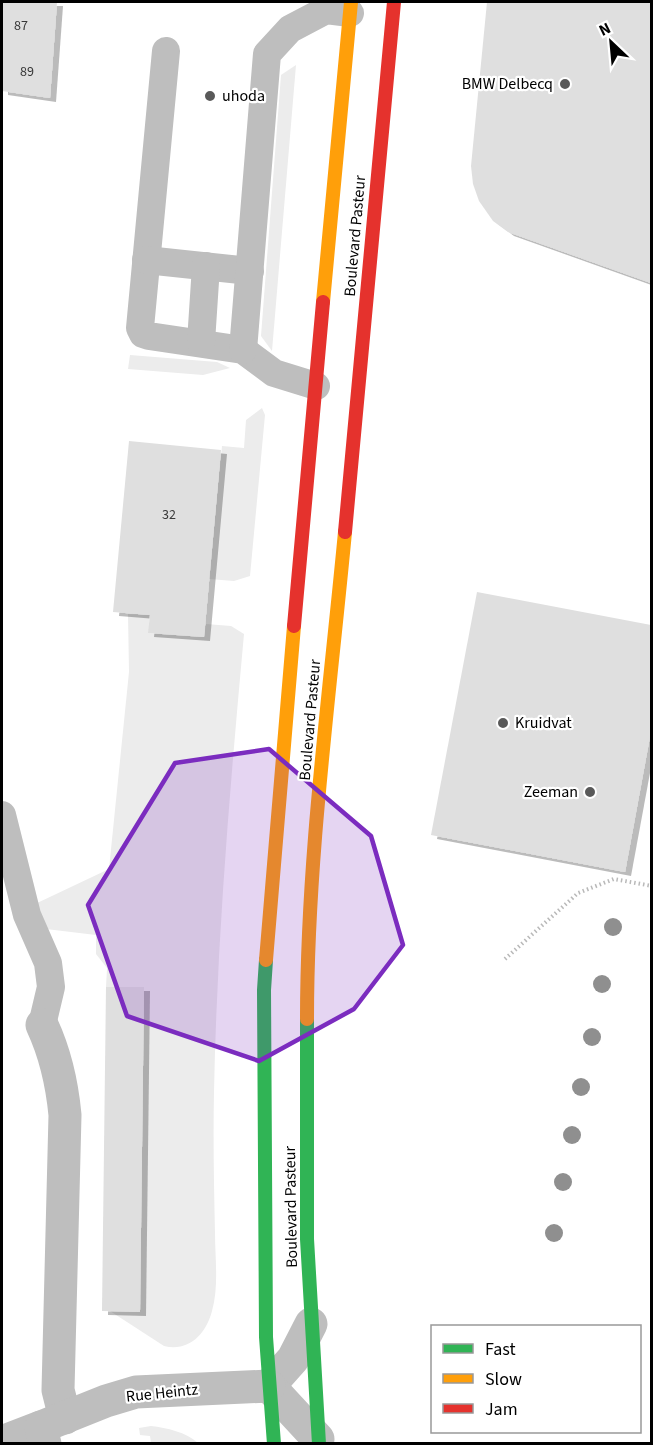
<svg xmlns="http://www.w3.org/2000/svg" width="653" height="1445" viewBox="0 0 653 1445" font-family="'Source Sans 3',sans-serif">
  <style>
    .green { fill: #ececec }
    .building { fill: #dfdfdf; filter: url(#shadow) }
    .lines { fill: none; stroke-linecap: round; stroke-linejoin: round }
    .path { stroke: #b9b9b9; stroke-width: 4; stroke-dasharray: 1.5 3; stroke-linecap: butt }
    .lane { stroke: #bebebe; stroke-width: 28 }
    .street { stroke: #bebebe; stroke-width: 33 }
    .fast { stroke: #30b455; stroke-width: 14 }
    .slow { stroke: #ff9f0a; stroke-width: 14 }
    .jam { stroke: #e5322d; stroke-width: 14 }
    .tree { fill: #8f8f8f }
    .marked { fill: #7b2cbf; fill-opacity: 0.2; stroke: #7b2cbf; stroke-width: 4.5; stroke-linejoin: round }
    .poi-dot { fill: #595959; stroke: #fff; stroke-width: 2 }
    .labels { text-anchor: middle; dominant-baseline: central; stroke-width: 4.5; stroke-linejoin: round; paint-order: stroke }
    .number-label { font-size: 14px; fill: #383838 }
    .poi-label { font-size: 16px; fill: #000; stroke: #fff; text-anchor: end }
    .street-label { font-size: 16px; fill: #000; stroke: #fff }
  </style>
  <defs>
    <filter id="shadow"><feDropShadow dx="6" dy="4" stdDeviation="0" flood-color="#0004"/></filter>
  </defs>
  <rect width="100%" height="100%" fill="#fff"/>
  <g class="green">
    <path d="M296,65l-24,286 -11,-15 20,-261z"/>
    <path d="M130,355l87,7 13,6 -27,7 -75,-6z"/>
    <path d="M262,408l3,7 -15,161 -16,5 -25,-2 13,-133 22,2 2,-28z"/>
    <path d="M128,614l22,1 -1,18 55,4 2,-13 25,2 13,8c-14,153 -27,305 -30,458 -1,47 0,95 1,141 0,25 4,53 -3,78 -6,23 -23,41 -48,35l-54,-35 30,1 4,-324 -38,-1 1,-19 -11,-14v-19l-50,-6 -11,-25 74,-35 20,-197z"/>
    <path d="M151,1426c16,2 35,6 47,17h-47l-1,-7 -10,-1 -1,-7z"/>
  </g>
  <g class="building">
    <path d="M2,2h55l-7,96 -48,-7z"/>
    <path d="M487,2h164v281l-143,-51 -15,-11 -14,-20 -6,-17 -2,-18z"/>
    <path d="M129,441l92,9 -17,187 -56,-4 2,-18 -37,-3z"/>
    <path d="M477,592l174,33v106l-26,141 -194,-37z"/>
    <path d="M106,987h38l-4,325 -38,-1z"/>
  </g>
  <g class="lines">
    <path class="path" d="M505,959l73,-66 36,-14 38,7"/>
    <g class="lane">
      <path d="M166,51l-26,277 3,6 6,2 94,14 31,23 42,13"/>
      <path d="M146,260l104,11"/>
      <path d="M201,342l5,-76"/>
      <path d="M243,350l24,-296 23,-25 36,-19 24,3"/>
      <path d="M2,815l25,100 21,48 3,24 -9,38"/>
    </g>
    <g class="street">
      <path d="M42,1025c14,30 20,58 23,90l-7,275 7,28"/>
      <path d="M269,1386l24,-27 18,-35"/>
      <path d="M269,1386l49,53"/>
      <path d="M2,1442l39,-15"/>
      <path d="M45,1444l-4,-17 65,-26 30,-9 133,-6"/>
    </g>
    <g class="fast">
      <path d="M266,960l-2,30 2,347 8,107"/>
      <path d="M307,1019v220l12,205"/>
    </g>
    <g class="slow">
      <path d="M323,302l28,-300"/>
      <path d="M266,960l28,-334"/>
      <path d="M307,1019c0,-160 23,-327 38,-487"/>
    </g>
    <g class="jam">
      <path d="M345,532l49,-530"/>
      <path d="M294,626l29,-324"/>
    </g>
  </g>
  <g class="tree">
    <circle cx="613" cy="927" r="9"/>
    <circle cx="602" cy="984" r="9"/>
    <circle cx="592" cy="1037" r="9"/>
    <circle cx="581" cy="1087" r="9"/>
    <circle cx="572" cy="1135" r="9"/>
    <circle cx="563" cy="1182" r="9"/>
    <circle cx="554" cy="1233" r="9"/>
  </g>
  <path class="marked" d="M269,749l102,87 32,109 -49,64 -95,52 -132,-45 -39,-111 87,-142z"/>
  <g class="poi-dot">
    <circle cx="565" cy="84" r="6"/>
    <circle cx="210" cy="96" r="6"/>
    <circle cx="503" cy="723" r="6"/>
    <circle cx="590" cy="792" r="6"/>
  </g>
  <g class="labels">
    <g class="number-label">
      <text x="21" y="26">87</text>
      <text x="27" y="72">89</text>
      <text x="169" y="515">32</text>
    </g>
    <g class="poi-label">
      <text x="553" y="84">BMW Delbecq</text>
      <text x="222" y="96" text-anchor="start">uhoda</text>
      <text x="515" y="723" text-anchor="start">Kruidvat</text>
      <text x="578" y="792">Zeeman</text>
    </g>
    <g class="street-label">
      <text transform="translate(355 236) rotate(-85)">Boulevard Pasteur</text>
      <text transform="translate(310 720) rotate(-85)">Boulevard Pasteur</text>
      <text transform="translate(291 1207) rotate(-91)">Boulevard Pasteur</text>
      <text transform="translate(162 1393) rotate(-6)">Rue Heintz</text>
    </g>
  </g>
  <rect width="653" height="1445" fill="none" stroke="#000000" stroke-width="6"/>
  <rect x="431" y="1325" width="210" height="108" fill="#ffffff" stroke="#999999" stroke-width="1.5"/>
  <rect x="443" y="1344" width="30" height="9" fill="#30b455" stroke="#999999" stroke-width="1.5"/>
  <text x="485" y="1355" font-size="18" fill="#000000">Fast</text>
  <rect x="443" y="1374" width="30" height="9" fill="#ff9f0a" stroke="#999999" stroke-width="1.5"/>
  <text x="485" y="1385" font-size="18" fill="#000000">Slow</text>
  <rect x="443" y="1404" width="30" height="9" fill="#e5322d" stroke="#999999" stroke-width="1.5"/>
  <text x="485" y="1415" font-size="18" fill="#000000">Jam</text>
  <g transform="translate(611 42) rotate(334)" stroke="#ffffff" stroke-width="4.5" paint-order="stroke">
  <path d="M0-4.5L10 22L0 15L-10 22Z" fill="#000000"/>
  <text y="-9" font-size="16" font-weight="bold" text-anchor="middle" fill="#000000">N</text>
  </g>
</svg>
